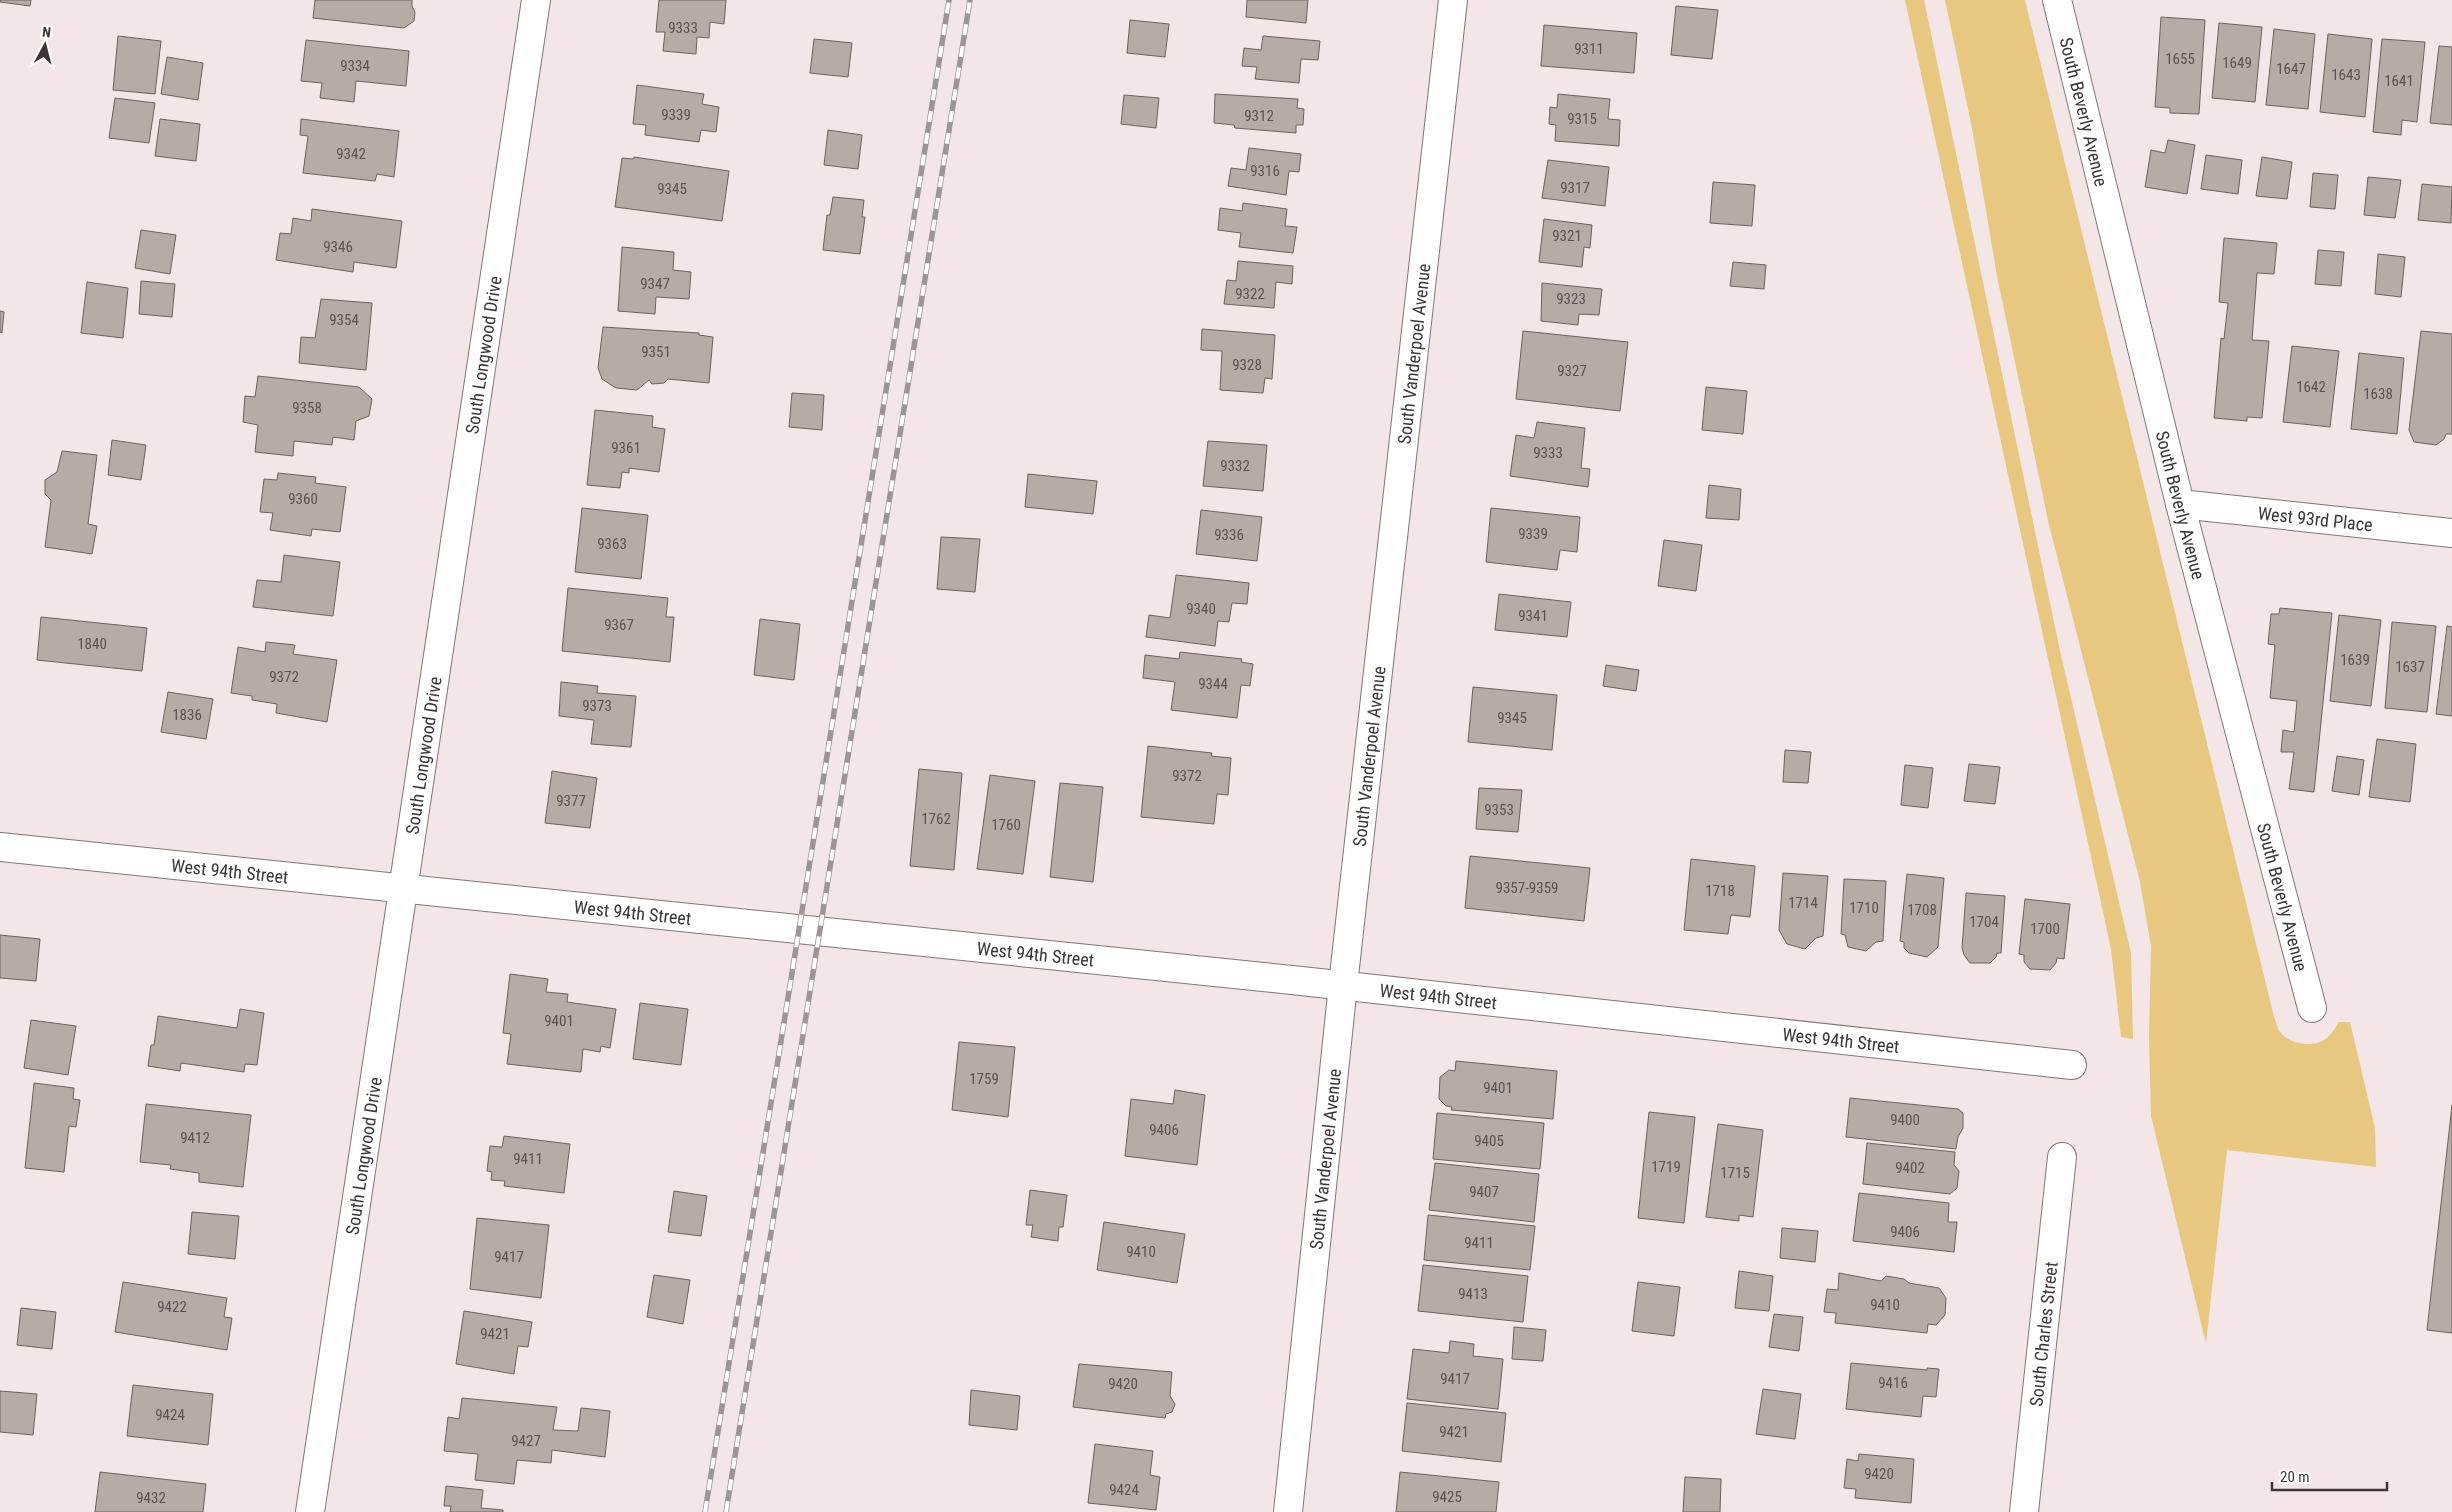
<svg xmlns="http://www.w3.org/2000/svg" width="2452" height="1512" viewBox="0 0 2452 1512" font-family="'Roboto Condensed',sans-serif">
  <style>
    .green { fill: #e8c781 }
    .building { fill: #b6aba5; stroke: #6c625d }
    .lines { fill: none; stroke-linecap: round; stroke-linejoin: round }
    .minor-casing { stroke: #827576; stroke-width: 30 }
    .minor { stroke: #fff; stroke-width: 28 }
    .rail-casing { stroke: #9e9494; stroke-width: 5.5 }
    .rail { stroke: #fff; stroke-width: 4; stroke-dasharray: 11; stroke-linecap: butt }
    .labels { text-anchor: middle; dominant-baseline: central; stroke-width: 4.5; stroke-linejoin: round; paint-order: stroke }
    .number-label { font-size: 15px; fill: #5a5352 }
    .street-label { font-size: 18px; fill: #3c3636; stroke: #fff }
  </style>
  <rect width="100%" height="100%" fill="#f4e6e6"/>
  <g class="green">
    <path d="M1905,0h19l136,651 71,302 2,86 -12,-2 -10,-88z"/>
    <path d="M1945,0h80l249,1017c2,4 3,11 6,15 11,14 38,17 50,3 4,-4 6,-9 9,-13h11l25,106 1,39 -149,-17 -21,194 -55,-228 -2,-78 2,-92 -11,-64 -91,-357 -52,-249 -25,-148z"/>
  </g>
  <g class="building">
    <path d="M0,0h31l-1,6 -30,-4z"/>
    <path d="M315,0h97v6l3,6 -1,9 -10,7 -91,-10z"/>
    <path d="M659,0h67l-2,24 -14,-2 -1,16 -12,-1 -1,17 -33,-3 2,-19h-9z"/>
    <path d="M1247,0h61l-2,23 -60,-6z"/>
    <path d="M1676,6l42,4 -6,49 -41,-4z"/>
    <path d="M2161,17l44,3 -6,94 -29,-1v-5l-15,-1z"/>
    <path d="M1130,20l39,4 -4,33 -38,-4z"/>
    <path d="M2219,23l43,4 -7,75 -43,-4z"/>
    <path d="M1544,25l93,8 -3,40 -93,-7z"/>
    <path d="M2274,29l41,5 -7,75 -42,-4z"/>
    <path d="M2328,34l44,5 -7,78 -45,-5z"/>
    <path d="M118,36l43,5 -6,53 -42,-4z"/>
    <path d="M1263,36l57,5 -2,19 -17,-1 -2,24 -44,-4 2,-12 -15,-1 2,-18 17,2z"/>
    <path d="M814,39l38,4 -4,34 -38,-4z"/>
    <path d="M2382,39l43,3 -8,80 -15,-2 -1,15 -28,-3z"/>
    <path d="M306,40l103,11 -3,35 -50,-5 -2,21 -34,-4 2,-15 -21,-2z"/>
    <path d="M2439,46l13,1v78l-22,-2z"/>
    <path d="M167,57l36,6 -5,37 -37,-6z"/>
    <path d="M637,85l67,9 -2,10 17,3 -3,25 -15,-2 -2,12 -54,-7 1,-10 -13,-1z"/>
    <path d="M1215,94l83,5 -1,9 7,1 -1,16h-7v8l-61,-5 -1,-3 -20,-2z"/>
    <path d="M1558,94l52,5 -2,20 12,1 -1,26 -64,-5 1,-16 -7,-1 1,-17 7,1z"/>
    <path d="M1124,95l35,3 -3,30 -35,-4z"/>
    <path d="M115,98l40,5 -6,40 -40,-5z"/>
    <path d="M160,119l40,5 -4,37 -41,-5z"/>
    <path d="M301,119l98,12 -5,46 -17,-3 -2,7 -72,-8 5,-37 -8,-1z"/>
    <path d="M828,130l34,5 -4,34 -34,-4z"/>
    <path d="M2168,140l27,5 -8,49 -42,-7 6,-37 14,3z"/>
    <path d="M1249,148l52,6 -2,18 -10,-1 -3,24 -58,-9 3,-18 15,2z"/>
    <path d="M2206,155l36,5 -4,34 -37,-5z"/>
    <path d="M634,157l95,14 -7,50 -107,-14 7,-49 11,1z"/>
    <path d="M2262,157l30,5 -5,37 -31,-3z"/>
    <path d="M1548,160l61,7 -4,39 -63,-8z"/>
    <path d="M2313,173l25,2 -3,34 -25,-2z"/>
    <path d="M2368,177l33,3 -6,38 -31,-3z"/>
    <path d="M1713,182l42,3 -3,41 -42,-3z"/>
    <path d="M2422,184l30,3 -1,36 -33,-3z"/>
    <path d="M833,197l31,3 -2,17h3l-5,37 -37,-4 4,-35h3z"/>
    <path d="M1243,203l44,6 -2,17 12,1 -4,26 -54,-6 2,-14 -23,-3 2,-22 22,3z"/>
    <path d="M312,209l90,12 -6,47 -42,-6 -1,10 -77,-12 4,-27 11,1 2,-16 18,3z"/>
    <path d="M1544,219l48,6 -2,23 -6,-1 -2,20 -43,-5z"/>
    <path d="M141,230l35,5 -6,39 -35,-6z"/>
    <path d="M2224,238l53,5 -3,31 -17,-1 -5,67 17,1 -7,77 -15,-1v4l-33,-3 7,-80 3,1 4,-36 -9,-1z"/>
    <path d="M622,247l52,5 -1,18 18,2 -2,27 -33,-2 -1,17 -37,-3z"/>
    <path d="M2318,250l26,2 -3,34 -26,-2z"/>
    <path d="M2378,254l27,3 -4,40 -26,-3z"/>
    <path d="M1238,261l55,5 -1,18 -16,-2 -2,26 -50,-4 3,-24 9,1z"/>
    <path d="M1733,262l33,3 -2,24 -34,-3z"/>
    <path d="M141,281l34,3 -3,33 -33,-3z"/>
    <path d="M87,282l41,6 -5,50 -42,-5z"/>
    <path d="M1542,283l60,6 -3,26 -20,-1 -1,11 -37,-4z"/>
    <path d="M321,299l51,4 -6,67 -67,-7 2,-26 14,1z"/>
    <path d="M0,311l4,1 -2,21 -2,-1z"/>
    <path d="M603,327l96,6v2l14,2 -4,46 -41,-4 -4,4 -12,1 -3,-4 -12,10 -21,-2 -14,-9 -4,-11z"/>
    <path d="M1202,329l73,6 -3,44 -7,-1 -2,15 -43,-3 2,-39 -21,-1z"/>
    <path d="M1523,331l105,11 -8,69 -104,-12z"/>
    <path d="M2421,331l31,3v100h-6l-2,5 -8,6 -22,-3 -5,-12z"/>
    <path d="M2292,346l47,5 -9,76 -47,-5z"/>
    <path d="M2359,353l45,5 -7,76 -46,-5z"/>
    <path d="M258,376l101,11 13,12 -3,17 -13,5 -2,19 -21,-3 -1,8 -38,-4 -1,15 -38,-4 3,-27 -15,-3 2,-26 10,1z"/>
    <path d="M1706,387l41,4 -4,43 -41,-4z"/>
    <path d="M792,393l32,2 -2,35 -33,-3z"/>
    <path d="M595,410l58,6 -1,11 13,2 -6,43 -30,-4v5l-7,-1 -2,16 -33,-3z"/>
    <path d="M1537,422l48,6 -4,40 9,1 -2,18 -78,-11 6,-41 18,3z"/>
    <path d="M112,440l34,5 -5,35 -33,-5z"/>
    <path d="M1208,441l59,4 -4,46 -60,-5z"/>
    <path d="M62,451l35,4 -9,69 9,2 -5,28 -47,-7 6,-47 -6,-6v-14l12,-8z"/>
    <path d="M278,473l38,4 -1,6 31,4 -6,45 -28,-3 -1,7 -41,-6 3,-17 -13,-1 4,-33 13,1z"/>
    <path d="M1028,474l69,7 -4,33 -68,-7z"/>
    <path d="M1709,485l32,4 -2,31 -33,-2z"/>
    <path d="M582,508l66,7 -7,64 -66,-7z"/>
    <path d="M1491,508l89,9 -3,35 -17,-2 -3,20 -71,-8z"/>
    <path d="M1201,510l61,7 -5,44 -61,-7z"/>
    <path d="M941,537l39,2 -5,53 -38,-3z"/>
    <path d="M1664,540l38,5 -6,46 -38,-5z"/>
    <path d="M284,555l56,7 -7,54 -80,-9 4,-27 24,2z"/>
    <path d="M1176,575l73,8 -2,21 -15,-1 -3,19 -11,-1 -3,25 -69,-9 3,-22 21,3z"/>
    <path d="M568,588l100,10 -2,19h8l-4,45 -108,-11z"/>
    <path d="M1499,594l72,8 -4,35 -72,-7z"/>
    <path d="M2280,608l52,5 -18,179 -25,-3 5,-37h-13l2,-22 11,2 3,-31 -27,-3 5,-53 -7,-1 3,-30h8z"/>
    <path d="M2339,615l42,5 -10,86 -41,-5z"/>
    <path d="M41,617l106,11 -5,43 -105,-11z"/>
    <path d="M760,619l40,5 -6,56 -40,-5z"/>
    <path d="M2392,622l44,4 -9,86 -42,-4z"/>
    <path d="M2447,626l5,1v89l-16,-2z"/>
    <path d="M266,642l29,3 -2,9 44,6 -10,62 -51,-9 1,-9 -25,-4v-4l-21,-3 7,-46 27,5z"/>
    <path d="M1180,652l62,7 -1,3 12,2 -3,22 -9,-1 -4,33 -66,-8 4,-28 -32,-4 2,-23 34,4z"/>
    <path d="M1606,665l33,5 -3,21 -33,-5z"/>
    <path d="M561,682l37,4 -1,7 39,3 -5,51 -40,-3 3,-24 -35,-4z"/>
    <path d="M1473,687l84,8 -5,55 -84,-8z"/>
    <path d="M168,692l45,7 -7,40 -45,-7z"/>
    <path d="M2377,739l39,5 -6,58 -41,-5z"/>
    <path d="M1148,746l64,7 -1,3 20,2 -3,37 -11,-1 -3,30 -73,-7z"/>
    <path d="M1785,750l26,2 -3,31 -25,-1z"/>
    <path d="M2337,756l27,4 -5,35 -27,-4z"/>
    <path d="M1969,764l31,3 -5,37 -31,-3z"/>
    <path d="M1905,765l28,3 -5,40 -27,-3z"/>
    <path d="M919,769l43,4 -8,97 -44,-4z"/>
    <path d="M552,771l45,7 -7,50 -45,-5z"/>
    <path d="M990,775l45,6 -12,93 -46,-5z"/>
    <path d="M1060,783l43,4 -10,95 -43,-5z"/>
    <path d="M1479,788l43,2 -4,42 -42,-3z"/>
    <path d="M1470,856l120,12 -6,53 -119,-13z"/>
    <path d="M1691,859l64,7 -5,51 -19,-2 -3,19 -44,-4z"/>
    <path d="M1783,873l45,3 -5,60 -7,2 -11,11 -18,-5 -8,-14z"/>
    <path d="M1907,874l37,4 -6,69 -11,10 -18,-4 -5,-5v-6l-4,-1z"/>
    <path d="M1844,879l42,2 -3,60 -7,1 -10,9 -18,-4 -3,-12 -4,-1z"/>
    <path d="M1966,893l39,3 -4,57h-4l-1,4 -6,6h-20l-6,-8 -2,-7z"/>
    <path d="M2025,899l45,5 -6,55 -7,-1 -1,5 -6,7 -20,-1 -6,-7v-7l-5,-1z"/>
    <path d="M0,935l40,4 -4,42 -36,-3z"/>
    <path d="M510,974l38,5 -2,13 22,2 -1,8 49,7 -6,39 -9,-2 -1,6 -17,-3 -2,23 -74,-8 4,-30 -8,-1z"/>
    <path d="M640,1003l48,6 -7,56 -48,-6z"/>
    <path d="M240,1009l24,4 -7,52 -12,-1 -1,8 -63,-9 -1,8 -32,-5 3,-21h3l4,-29 79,12z"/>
    <path d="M31,1020l45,6 -8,49 -44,-7z"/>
    <path d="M959,1042l56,5 -7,70 -56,-7z"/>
    <path d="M1456,1061l101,10 -4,48 -102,-9 1,-3 -6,-1 -7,-7 1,-22 9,-7 6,1z"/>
    <path d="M34,1083l40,5 -1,11 7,1 -4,27 -7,-1 -5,46 -39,-4z"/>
    <path d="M1175,1090l30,5 -8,70 -72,-9 6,-57 42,5z"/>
    <path d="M1850,1098l108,11 5,4v15l-5,9 -2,12 -110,-12z"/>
    <path d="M146,1104l105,11 -8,72 -44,-5v-9l-29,-4 1,-4 -31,-3z"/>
    <path d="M2452,1105v228l-25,-3z"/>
    <path d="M1649,1112l46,5 -11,106 -46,-5z"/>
    <path d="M1437,1113l107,10 -4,46 -107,-10z"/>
    <path d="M1718,1124l45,6 -10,87 -14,-2v6l-33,-4z"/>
    <path d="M504,1136l66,8 -6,49 -60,-7 1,-5 -14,-1 1,-8 -5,-1 3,-25 12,1z"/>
    <path d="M1867,1143l88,9 -1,13 5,6 -2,17 -7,6 -87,-10z"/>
    <path d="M1435,1163l104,11 -5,48 -105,-12z"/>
    <path d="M1030,1190l37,5 -4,32h-4l-1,14 -27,-4 2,-12h-7z"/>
    <path d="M674,1191l33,5 -6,40 -33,-4z"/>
    <path d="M1859,1193l90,10 -1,19h9l-3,30 -101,-11z"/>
    <path d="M192,1212l47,4 -4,43 -47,-5z"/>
    <path d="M1428,1215l107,11 -5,44 -106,-10z"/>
    <path d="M477,1218l72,7 -8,73 -71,-9z"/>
    <path d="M1104,1222l81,12 -8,49 -80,-13z"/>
    <path d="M1782,1228l36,3 -3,31 -35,-4z"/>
    <path d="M1423,1265l105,11 -5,46 -105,-11z"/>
    <path d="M1739,1271l34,5 -4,35 -34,-3z"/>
    <path d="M1839,1273l42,8 5,-5 18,3 5,4 30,5 7,10 -1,17 -9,10 -8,-1 -1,9 -92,-10 1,-10 -12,-1 3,-23 11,1z"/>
    <path d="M654,1275l36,5 -7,44 -36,-7z"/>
    <path d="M123,1282l104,16 -3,19 8,1 -5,32 -112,-18z"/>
    <path d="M1638,1282l42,5 -6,49 -42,-5z"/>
    <path d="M21,1308l35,4 -4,37 -35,-4z"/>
    <path d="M464,1311l68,11 -4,25 -10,-1 -4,28 -58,-10z"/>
    <path d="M1774,1314l29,3 -4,34 -30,-4z"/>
    <path d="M1514,1327l32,3 -3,31 -31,-2z"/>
    <path d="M1450,1341l24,3 -1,12 30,3 -5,50 -91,-10 6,-50 36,4z"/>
    <path d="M1851,1363l76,7v-2l12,1 -3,28 -13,-1 -2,21 -75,-8z"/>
    <path d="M1079,1364l93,8 -2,24 5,8 -3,8 -6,2 -1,4 -92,-11z"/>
    <path d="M133,1385l80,9 -5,51 -81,-9z"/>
    <path d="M1763,1389l38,5 -6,45 -39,-5z"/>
    <path d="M971,1390l49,6 -3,34 -48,-5z"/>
    <path d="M0,1391l37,3 -4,41 -33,-3z"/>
    <path d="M462,1398l95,9 -4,23 25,1 3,-23 29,3 -5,46 -53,-7 -1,13 -34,-3 -3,24 -39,-4 3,-26 -34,-3 4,-34 11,2z"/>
    <path d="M1407,1403l99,10 -5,49 -99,-11z"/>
    <path d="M1095,1444l58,7 -3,24 10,2 -4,33 -68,-7z"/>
    <path d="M1859,1454l55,5 -3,44 -56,-5 1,-9 -12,-1 3,-29 11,2z"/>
    <path d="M100,1472l106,12 -3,28h-108z"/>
    <path d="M1400,1472l99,10 -3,30h-100z"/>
    <path d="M1685,1477l36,2 -1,33h-37z"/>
    <path d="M446,1486l37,4 -2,18 22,2v2h-53l1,-6h-7z"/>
  </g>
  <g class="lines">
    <g class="minor-casing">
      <g id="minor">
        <path id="s1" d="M2057,0l123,504 132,504"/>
        <path id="s2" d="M2180,504l272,29"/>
        <path id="s3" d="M0,847l1292,133 780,85"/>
        <path id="s4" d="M310,1512l226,-1512"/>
        <path id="s5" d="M1288,1512l55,-527 110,-985"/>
        <path id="s6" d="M2024,1512l38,-355"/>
      </g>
    </g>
    <use href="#minor" class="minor"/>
    <g class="rail-casing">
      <g id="rail">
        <path d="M705,1512l244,-1512"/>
        <path d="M726,1512l244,-1512"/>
      </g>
    </g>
    <use href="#rail" class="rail"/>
  </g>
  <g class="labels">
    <g class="number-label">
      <text x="683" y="28">9333</text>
      <text x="1589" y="49">9311</text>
      <text x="2180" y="59">1655</text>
      <text x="2237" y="63">1649</text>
      <text x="355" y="66">9334</text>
      <text x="2291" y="69">1647</text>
      <text x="2346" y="75">1643</text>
      <text x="2399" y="81">1641</text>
      <text x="676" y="115">9339</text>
      <text x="1259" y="116">9312</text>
      <text x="1582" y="119">9315</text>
      <text x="351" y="154">9342</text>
      <text x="1265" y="171">9316</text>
      <text x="1575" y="188">9317</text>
      <text x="672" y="189">9345</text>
      <text x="1567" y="236">9321</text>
      <text x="338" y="247">9346</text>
      <text x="655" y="284">9347</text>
      <text x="1250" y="294">9322</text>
      <text x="1571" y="299">9323</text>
      <text x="344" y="320">9354</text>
      <text x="656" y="352">9351</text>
      <text x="1247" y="365">9328</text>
      <text x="1572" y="371">9327</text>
      <text x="2311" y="387">1642</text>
      <text x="2378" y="394">1638</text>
      <text x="307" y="408">9358</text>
      <text x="626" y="448">9361</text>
      <text x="1548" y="453">9333</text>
      <text x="1235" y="466">9332</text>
      <text x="303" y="499">9360</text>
      <text x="1533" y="534">9339</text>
      <text x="1229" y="535">9336</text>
      <text x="612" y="544">9363</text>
      <text x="1201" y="609">9340</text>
      <text x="1533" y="616">9341</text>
      <text x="619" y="625">9367</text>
      <text x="92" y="644">1840</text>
      <text x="2355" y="660">1639</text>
      <text x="2410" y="667">1637</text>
      <text x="284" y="677">9372</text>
      <text x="1213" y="684">9344</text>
      <text x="597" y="706">9373</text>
      <text x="187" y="715">1836</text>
      <text x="1512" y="718">9345</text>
      <text x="1187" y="776">9372</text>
      <text x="571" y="801">9377</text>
      <text x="1499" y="810">9353</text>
      <text x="936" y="819">1762</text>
      <text x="1006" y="825">1760</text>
      <text x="1527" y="888">9357-9359</text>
      <text x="1720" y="891">1718</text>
      <text x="1803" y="903">1714</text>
      <text x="1864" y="908">1710</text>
      <text x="1922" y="910">1708</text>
      <text x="1984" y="922">1704</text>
      <text x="2045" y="929">1700</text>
      <text x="559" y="1021">9401</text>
      <text x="984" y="1079">1759</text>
      <text x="1498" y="1088">9401</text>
      <text x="1905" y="1120">9400</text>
      <text x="1164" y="1130">9406</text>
      <text x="195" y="1138">9412</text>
      <text x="1489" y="1141">9405</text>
      <text x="528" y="1159">9411</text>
      <text x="1666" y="1167">1719</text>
      <text x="1910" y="1168">9402</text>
      <text x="1735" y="1173">1715</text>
      <text x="1484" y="1192">9407</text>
      <text x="1905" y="1232">9406</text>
      <text x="1479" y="1243">9411</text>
      <text x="1141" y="1252">9410</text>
      <text x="509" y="1257">9417</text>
      <text x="1473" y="1294">9413</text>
      <text x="1885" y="1305">9410</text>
      <text x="172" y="1307">9422</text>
      <text x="495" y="1334">9421</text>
      <text x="1455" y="1379">9417</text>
      <text x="1893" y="1383">9416</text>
      <text x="1123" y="1384">9420</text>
      <text x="170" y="1415">9424</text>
      <text x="1454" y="1432">9421</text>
      <text x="526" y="1441">9427</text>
      <text x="1879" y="1474">9420</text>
      <text x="1124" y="1490">9424</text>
      <text x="1447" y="1497">9425</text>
      <text x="151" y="1498">9432</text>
    </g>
    <g class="street-label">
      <text stroke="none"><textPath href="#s1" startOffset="115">South Beverly Avenue</textPath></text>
      <text stroke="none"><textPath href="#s5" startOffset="1165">South Vanderpoel Avenue</textPath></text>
      <text stroke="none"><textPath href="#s4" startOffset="1170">South Longwood Drive</textPath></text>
      <text stroke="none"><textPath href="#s1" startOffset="520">South Beverly Avenue</textPath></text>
      <text stroke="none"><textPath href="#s2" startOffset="136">West 93rd Place</textPath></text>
      <text stroke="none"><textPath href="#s4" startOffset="765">South Longwood Drive</textPath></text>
      <text stroke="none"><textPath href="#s5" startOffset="760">South Vanderpoel Avenue</textPath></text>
      <text stroke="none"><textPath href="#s3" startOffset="231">West 94th Street</textPath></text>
      <text stroke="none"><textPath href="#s1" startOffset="925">South Beverly Avenue</textPath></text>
      <text stroke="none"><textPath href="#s3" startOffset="636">West 94th Street</textPath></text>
      <text stroke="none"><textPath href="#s3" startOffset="1041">West 94th Street</textPath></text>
      <text stroke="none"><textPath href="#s3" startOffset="1446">West 94th Street</textPath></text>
      <text stroke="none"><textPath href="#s3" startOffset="1851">West 94th Street</textPath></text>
      <text stroke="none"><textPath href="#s4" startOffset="360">South Longwood Drive</textPath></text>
      <text stroke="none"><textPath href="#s5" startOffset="355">South Vanderpoel Avenue</textPath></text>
      <text stroke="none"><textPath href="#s6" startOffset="179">South Charles Street</textPath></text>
    </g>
  </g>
  <g transform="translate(45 45) rotate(7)" stroke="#ffffff" stroke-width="4" paint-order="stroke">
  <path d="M0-4L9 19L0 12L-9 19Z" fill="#3c3636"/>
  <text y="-8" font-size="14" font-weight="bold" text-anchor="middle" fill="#3c3636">N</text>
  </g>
  <path d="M2272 1482v8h115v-8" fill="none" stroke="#3c3636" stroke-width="2.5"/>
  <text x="2280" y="1482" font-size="15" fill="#3c3636" stroke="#ffffff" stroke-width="4" paint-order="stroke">20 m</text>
</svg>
